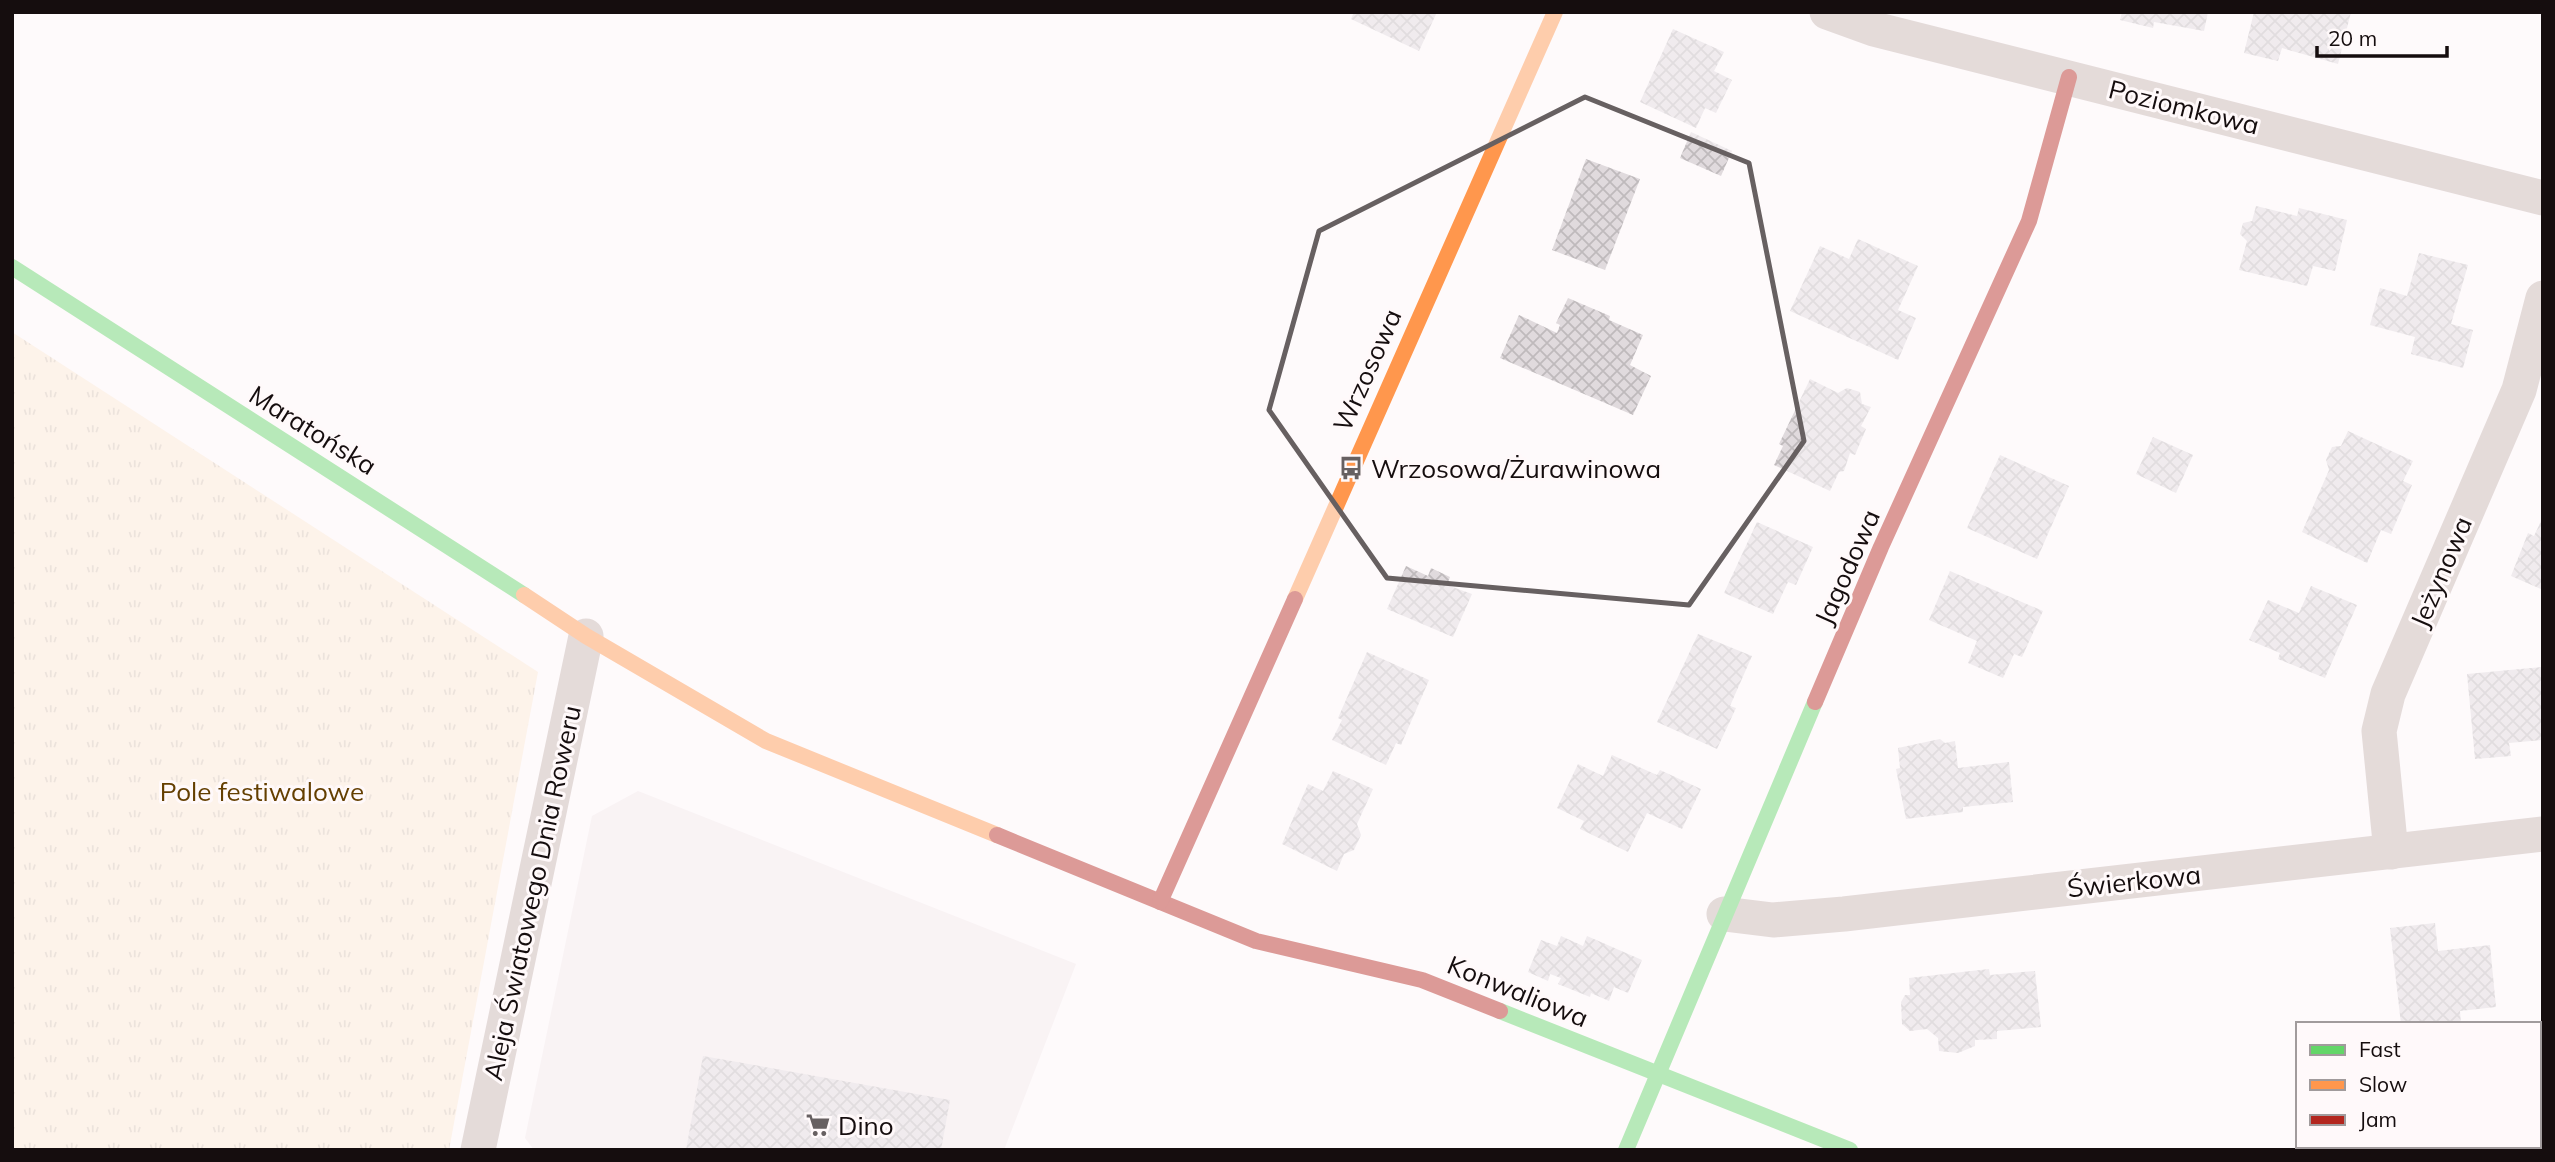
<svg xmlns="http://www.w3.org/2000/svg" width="2555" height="1162" viewBox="0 0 2555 1162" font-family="Mulish,sans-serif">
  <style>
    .built { fill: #f4eaeb }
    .park { fill: url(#park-tufts) }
    .building { fill: url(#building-cross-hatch) }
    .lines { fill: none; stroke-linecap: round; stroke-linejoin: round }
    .street { stroke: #c6b5b0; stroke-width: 35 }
    .fast { stroke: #63d668; stroke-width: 16 }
    .slow { stroke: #ff974d; stroke-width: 16 }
    .jam { stroke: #b3261e; stroke-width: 16 }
    .marked { fill: none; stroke: #676061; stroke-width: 5; stroke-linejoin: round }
    .labels { text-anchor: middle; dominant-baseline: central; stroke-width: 6; stroke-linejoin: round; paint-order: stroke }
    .street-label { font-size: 26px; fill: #150d0e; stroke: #fff9fa }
    .poi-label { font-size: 26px; fill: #150d0e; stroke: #fff9fa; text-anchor: start }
    .park-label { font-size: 26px; fill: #643f01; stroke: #fff9fa }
  </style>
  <defs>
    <pattern id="park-tufts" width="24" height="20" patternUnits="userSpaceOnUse" patternTransform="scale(1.75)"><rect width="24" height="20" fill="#fdebd6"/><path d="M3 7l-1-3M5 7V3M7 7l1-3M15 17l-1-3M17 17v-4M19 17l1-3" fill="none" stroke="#d8c8b6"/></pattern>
    <pattern id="building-cross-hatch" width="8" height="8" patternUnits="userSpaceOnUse" patternTransform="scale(1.75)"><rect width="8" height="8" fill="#e0dadd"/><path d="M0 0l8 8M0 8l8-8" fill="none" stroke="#bfbabc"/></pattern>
  </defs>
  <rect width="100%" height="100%" fill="#fefafb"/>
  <path class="built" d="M638,791l438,173 -72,186h-470l-9,-12 67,-322z"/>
  <path class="park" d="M12,332l526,340 -89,478h-437z"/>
  <g class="building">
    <path d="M1354,12h83l-18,39 -68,-32z"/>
    <path d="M2122,12h86l-4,19 -50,-9 -1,6 -33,-8z"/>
    <path d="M2254,12h97l-13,52 -56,-16 -4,13 -34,-8z"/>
    <path d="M1673,29l51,23 -10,19 18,9 -16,33 -11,-5 -9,20 -56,-26z"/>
    <path d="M1691,132l41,19 -11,25 -41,-18z"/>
    <path d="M1586,159l54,20 -35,91 -53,-20z"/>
    <path d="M2256,206l41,10 2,-8 48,12 -12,51 -22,-5 -6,20 -68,-16 8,-29 -7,-7 3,-11 9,-2z"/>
    <path d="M1858,239l60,27 -20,44 18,8 -18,42 -108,-49 30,-65 29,13z"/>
    <path d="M2419,253l49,12 -17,59 22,6 -10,38 -52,-14 4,-17 -45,-12 10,-37 27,8z"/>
    <path d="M1568,298l42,18 -1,4 34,15 -13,30 21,11 -18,39 -133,-57 19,-43 38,18 3,-8 -4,-2z"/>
    <path d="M1810,379l28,14 9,-5 13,4 2,12 9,3 -10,19 5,3 -11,26 -5,-2 -6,18 -5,1 -9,19 -56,-26 9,-19 -4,-2z"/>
    <path d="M2348,431l65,30 -10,20 9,4 -21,49 -10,-4 -14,33 -65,-31 27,-62 -3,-10 6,-13 9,-1z"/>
    <path d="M2153,437l40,18 -17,38 -40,-19z"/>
    <path d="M2000,455l69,31 -32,73 -70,-31z"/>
    <path d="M2543,517v73l-32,-14 17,-43 6,3z"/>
    <path d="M1757,522l56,25 -17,38 -8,-3 -15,32 -49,-21z"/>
    <path d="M1406,566l22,10 3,-8 19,9 -3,8 25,9 -19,43 -66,-28z"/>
    <path d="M1950,571l93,40 -21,46 -8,-3 -11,24 -35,-15 9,-22 -48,-21z"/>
    <path d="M2311,586l46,19 -32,73 -47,-19 2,-6 -31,-13 19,-40 31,13z"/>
    <path d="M1698,634l54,22 -22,50 6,2 -19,41 -60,-27z"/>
    <path d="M1367,652l62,28 -28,65 -5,-2 -10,22 -54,-25 10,-20 -4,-2z"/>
    <path d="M2543,667v73l-34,3 2,13 -36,3 -8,-85z"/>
    <path d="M1940,739l5,4 10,-2 3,27 51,-6 4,40 -50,5v5l-57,7 -10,-50 4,-1 -2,-20z"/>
    <path d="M1612,755l45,20 3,-5 41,19 -19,40 -35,-16 -19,39 -48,-23 4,-8 -27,-13 21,-44 25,12z"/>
    <path d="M1333,771l40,18 -16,35 4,11 -7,15 -10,4 -7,17 -55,-27 26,-60 15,7z"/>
    <path d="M2435,923l3,28 52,-6 6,62 -36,4 1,13h-60l-11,-96z"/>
    <path d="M1561,936l22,10 4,-10 55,24 -14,33 -14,-6 -5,14 -18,-8 -1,4 -32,-13 3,-6 -11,-4 -2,7 -20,-9 13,-32 16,6z"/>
    <path d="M1989,969l1,6 45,-4 6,56 -44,4v8l-22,1v6l-17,7 -19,-2 -1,-13 -11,-9 -17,2 -8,-7 -1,-22 4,-7h5l-1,-17z"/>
    <path d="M703,1056l247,44 -9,50h-255z"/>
  </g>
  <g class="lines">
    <g class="street">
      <path d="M1827,12l47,17 669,169"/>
      <path d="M2391,852l-12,-121 9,-37 131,-304 24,-92"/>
      <path d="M1724,914l49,6 71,-6 699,-80"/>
      <path d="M478,1150l108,-514"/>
    </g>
    <g class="fast">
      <path d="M12,267l512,328"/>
      <path d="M1500,1011l350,139"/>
      <path d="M1626,1150l189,-448"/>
    </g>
    <g class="slow">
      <path d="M524,595l62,41 180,105 231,94"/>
      <path d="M1295,599l260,-587"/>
    </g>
    <g class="jam">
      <path d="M1815,702l66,-155 148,-326 40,-144"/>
      <path d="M997,835l259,106 166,39 78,31"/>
      <path d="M1160,902l135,-303"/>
    </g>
  </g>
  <path d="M0 0H2555V1162H0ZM1585,97l164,66 55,278 -115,164 -302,-27 -118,-168 50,-179z" fill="#fefafb" fill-opacity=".55" fill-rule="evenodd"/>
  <path class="marked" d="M1585,97l164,66 55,278 -115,164 -302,-27 -118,-168 50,-179z"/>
  <defs>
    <g id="bus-bare" transform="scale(1.89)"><path d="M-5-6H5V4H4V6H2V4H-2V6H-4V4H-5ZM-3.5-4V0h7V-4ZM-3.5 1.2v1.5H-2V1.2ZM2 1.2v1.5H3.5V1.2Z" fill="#676061" stroke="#fff9fa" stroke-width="2.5" paint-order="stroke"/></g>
    <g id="supermarket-bare" transform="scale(1.89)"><path d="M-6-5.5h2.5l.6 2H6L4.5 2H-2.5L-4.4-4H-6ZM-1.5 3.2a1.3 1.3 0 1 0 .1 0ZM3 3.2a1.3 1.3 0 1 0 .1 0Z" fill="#676061" stroke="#fff9fa" stroke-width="2.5" paint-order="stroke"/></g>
  </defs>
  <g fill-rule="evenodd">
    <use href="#bus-bare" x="1351" y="468"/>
    <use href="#supermarket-bare" x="818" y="1125"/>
  </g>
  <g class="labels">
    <g class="street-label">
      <text transform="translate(2184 107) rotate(14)">Poziomkowa</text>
      <text transform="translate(1367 370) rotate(-66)">Wrzosowa</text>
      <text transform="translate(313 430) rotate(32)">Maratońska</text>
      <text transform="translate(1847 567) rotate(-66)">Jagodowa</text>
      <text transform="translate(2441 572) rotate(-67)">Jeżynowa</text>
      <text transform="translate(2134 881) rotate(-6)">Świerkowa</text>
      <text transform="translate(532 893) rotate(-78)">Aleja Światowego Dnia Roweru</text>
      <text transform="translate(1518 991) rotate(22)">Konwaliowa</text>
    </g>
    <g class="poi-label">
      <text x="1371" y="468">Wrzosowa/Żurawinowa</text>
      <text x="838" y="1125">Dino</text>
    </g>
    <g class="park-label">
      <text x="262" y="791">Pole festiwalowe</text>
    </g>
  </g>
  <rect width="2555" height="1162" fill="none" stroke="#150d0e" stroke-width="28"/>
  <rect x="2296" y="1022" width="245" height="126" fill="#fff9fa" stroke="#a19b9c" stroke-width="2"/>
  <rect x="2310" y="1045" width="35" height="10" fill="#63d668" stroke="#a19b9c" stroke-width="2"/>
  <text x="2359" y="1057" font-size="21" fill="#150d0e">Fast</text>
  <rect x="2310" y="1080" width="35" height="10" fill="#ff974d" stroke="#a19b9c" stroke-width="2"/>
  <text x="2359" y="1092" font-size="21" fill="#150d0e">Slow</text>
  <rect x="2310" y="1115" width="35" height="10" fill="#b3261e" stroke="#a19b9c" stroke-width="2"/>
  <text x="2359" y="1127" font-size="21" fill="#150d0e">Jam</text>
  <path d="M2317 46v10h130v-10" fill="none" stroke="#150d0e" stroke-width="3.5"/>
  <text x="2328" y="46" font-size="21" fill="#150d0e" stroke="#fff9fa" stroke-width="5" paint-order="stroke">20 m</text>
</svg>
